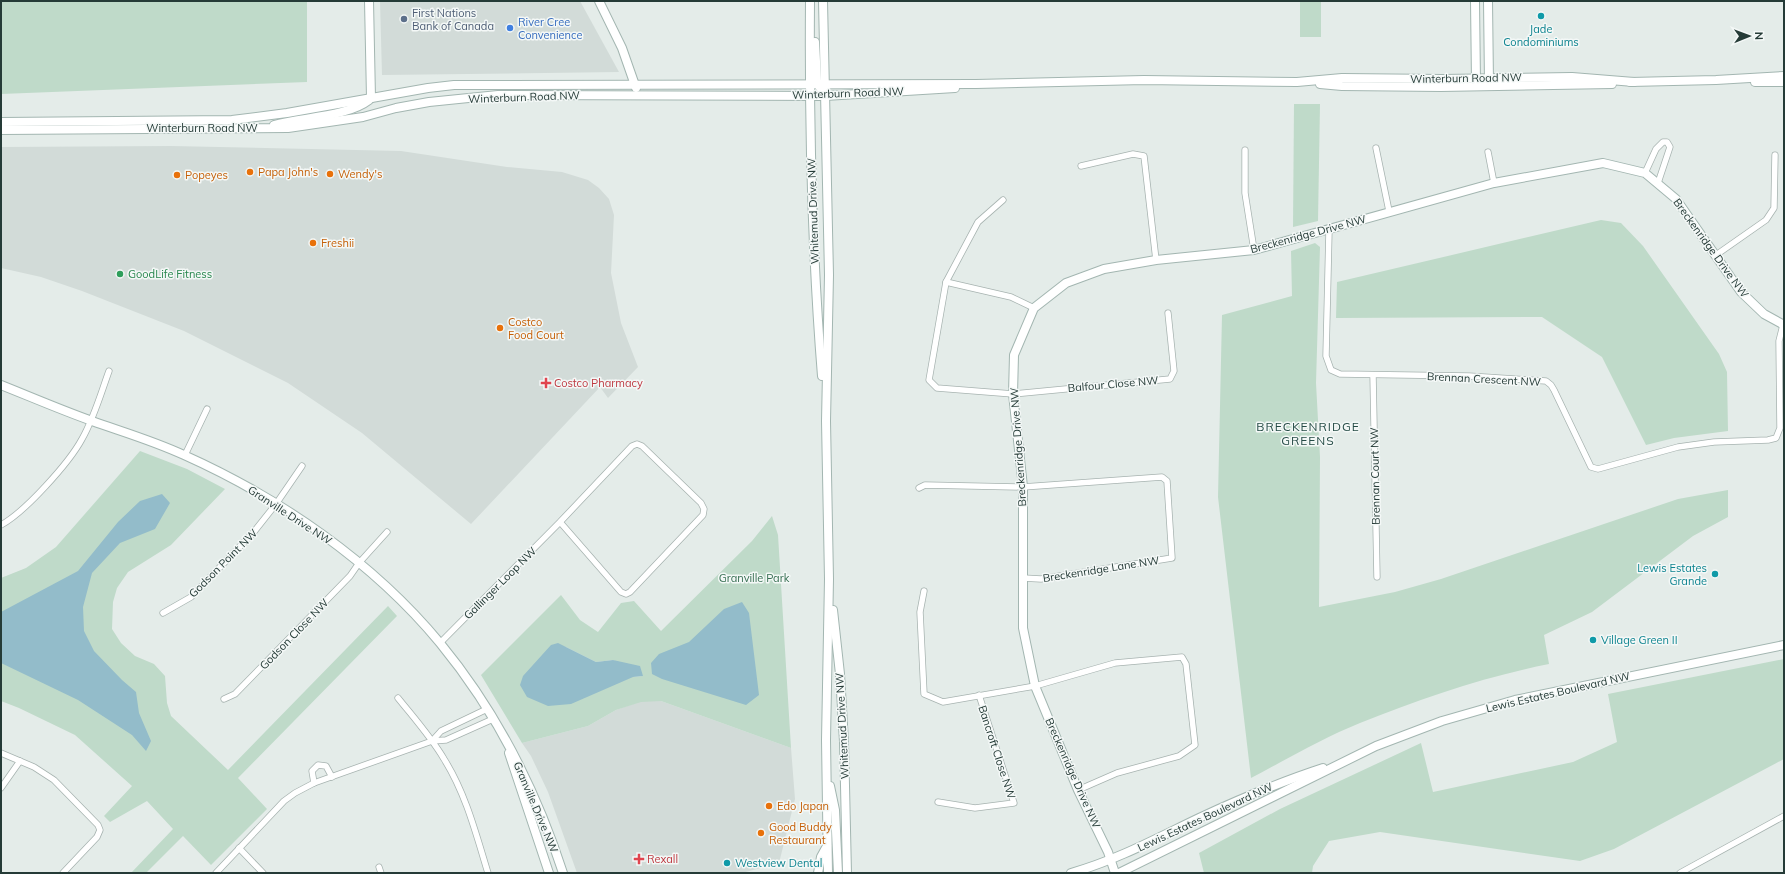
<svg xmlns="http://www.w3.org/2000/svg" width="1785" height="874" viewBox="0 0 1785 874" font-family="Mulish,sans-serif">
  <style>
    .built { fill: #d2dbd8 }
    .green { fill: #bfdac9; fill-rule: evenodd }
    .water { fill: #93bcca }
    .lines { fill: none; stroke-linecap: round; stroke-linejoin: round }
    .street-casing { stroke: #a7b3b0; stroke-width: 7 }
    .secondary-casing { stroke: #a3b6b1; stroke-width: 10 }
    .street { stroke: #fff; stroke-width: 5.5 }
    .secondary { stroke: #fff; stroke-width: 8 }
    .culture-dot { fill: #0f9aa8; stroke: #f4f8f7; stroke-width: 1.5 }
    .service-dot { fill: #5c6f8a; stroke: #f4f8f7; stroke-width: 1.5 }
    .shop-dot { fill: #3f7fe0; stroke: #f4f8f7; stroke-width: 1.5 }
    .food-dot { fill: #e8710a; stroke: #f4f8f7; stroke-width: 1.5 }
    .leisure-dot { fill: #2e9e5b; stroke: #f4f8f7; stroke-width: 1.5 }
    .health-dot { fill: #e0444e; stroke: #f4f8f7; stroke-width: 1.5 }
    .labels { text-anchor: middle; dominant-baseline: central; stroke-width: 3; stroke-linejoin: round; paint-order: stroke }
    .service-label { font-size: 11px; fill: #4e5e75; stroke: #f4f8f7; text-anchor: start }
    .shop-label { font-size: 11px; fill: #366cbe; stroke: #f4f8f7; text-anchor: start }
    .culture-label { font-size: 11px; fill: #0d838f; stroke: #f4f8f7; text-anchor: start }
    .street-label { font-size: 11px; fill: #253b37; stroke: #f4f8f7 }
    .food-label { font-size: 11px; fill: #c56008; stroke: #f4f8f7; text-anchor: start }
    .leisure-label { font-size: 11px; fill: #27864d; stroke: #f4f8f7; text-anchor: start }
    .health-label { font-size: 11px; fill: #be3a42; stroke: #f4f8f7; text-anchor: start }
    .park-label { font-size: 11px; fill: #346d50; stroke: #f4f8f7 }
    .neighbourhood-label { font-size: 12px; letter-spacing: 1px; fill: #244b45; stroke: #f4f8f7 }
  </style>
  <rect width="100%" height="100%" fill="#e4ece9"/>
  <g class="built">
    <path d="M380,1h200l39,71 -237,3z"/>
    <path d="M171,146l230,5 106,16 55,5 26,8 11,8 10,11 5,16 -3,58 10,50 17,44 -30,31 -8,-11 -129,137 -109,-91 -74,-50 -104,-52 -102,-40 -41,-14 -40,-9v-121z"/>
    <path d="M641,701h20l130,47 4,51 -16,64 -37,10h-165l-29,-81 -17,-36 -9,-13 66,-17 28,-16z"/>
  </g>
  <g class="green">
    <path d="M1,1h306v81l-306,12z"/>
    <rect x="1300" y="1" width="21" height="36"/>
    <path d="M1294,104h26l-2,117 -25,6z"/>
    <path d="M1601,220l20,3 22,23 76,108 8,18 1,59 -54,7 -28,7 -44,-88 -60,-40 -206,1 1,-36z"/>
    <path d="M1315,243l5,4 -4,136 4,74 -1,150 76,-15 46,-13 237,-80 50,-9v27l-35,19 -101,76 -48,23 5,29c-65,13 -127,34 -189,59 -37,15 -73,36 -109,55l-33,-281 4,-182 70,-19 -1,-45z"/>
    <path d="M140,451l47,18 38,20 -54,56 -43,27 -11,16 -4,14 -1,27 9,14 14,13 19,8 11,12 2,27 4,13 57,54 160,-164 9,10 -159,162 29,31 -56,56 -28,-29 -37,37h-15l42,-44 -26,-28 -37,21 -6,-6 28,-30 -57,-51 -56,-27 -18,-7v-123l25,-10 30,-21z"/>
    <path d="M772,516l6,19 13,213 -130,-47 -20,1 -25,8 -28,16 -66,17 -41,-68 80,-80 19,25 18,12 23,-29 13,-2 27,30 91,-90zM551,645l15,2 30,15 17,-2 30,16 -10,1z"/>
    <path d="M1784,659v100l-170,90 -34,12 -200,-29 -51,9 -16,25 -1,7h-108l-5,-20 81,-44 141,-66 12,49 140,-30 44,-20 -9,-48z"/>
  </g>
  <g class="water">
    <path d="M162,494l8,9 -15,26 -35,14 -28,30 -9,34 1,24 10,20 28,29 14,12 3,21 12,28 -5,10 -14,-16 -54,-35 -77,-37v-51l77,-41 40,-49 22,-21z"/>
    <path d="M742,602l7,11 10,82 -13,10 -84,-26 -10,-5 -1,-11 8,-9 30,-12 35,-33z"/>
    <path d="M558,643l38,19 17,-2 27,6 3,10 -10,1 -62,27 -23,2 -21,-9 -7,-12 3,-9 28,-31z"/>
  </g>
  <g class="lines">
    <g class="street-casing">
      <g id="street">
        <path d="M1376,148l13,63"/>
        <path d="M1245,150v43l9,57"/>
        <path d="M1488,152l6,31"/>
        <path d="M1081,166l52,-12 11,2 12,104"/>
        <path d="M1645,173l11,-24 7,-7h4l3,5 -12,36"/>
        <path d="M1003,200l-25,22 -32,60 -17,98 8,8 76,6 157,-15 4,-8 -6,-58"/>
        <path d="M1329,231l-3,125 5,14 9,4 129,2 77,5 5,4 3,5 37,77 7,2 80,-22 36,-5 54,-2 8,-2 4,-10 -1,-87 4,-16"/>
        <path d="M1716,255l50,-35 8,-12 1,-53"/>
        <path d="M946,282l65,15 23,11"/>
        <path d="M1373,375l4,202"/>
        <path d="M185,455l22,-46"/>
        <path d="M919,488l6,-3 98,2 139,-10 5,4 5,77 -131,21 -18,-1"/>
        <path d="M1,525c24,-13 68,-62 81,-86 12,-21 19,-46 27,-68"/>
        <path d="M924,591l-4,21 4,82 19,8 92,-16 80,-23 67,-6 4,7 9,81 -16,11 -62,17 -39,17"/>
        <path d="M163,613l28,-16 62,-64 23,-29 26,-38"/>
        <path d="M440,643l120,-121 72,-76 5,-2 5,2 59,57 3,6 -1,6 -73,77 -4,2 -5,-2 -61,-70"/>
        <path d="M398,698c16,20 33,39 46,61 22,35 32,75 44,114"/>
        <path d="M224,699l11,-5 115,-118 9,-13 28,-31"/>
        <path d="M432,741l9,-10 46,-22"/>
        <path d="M1,753l33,14 20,13 44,45 2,5 -3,7 -34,36"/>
        <path d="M314,783l-2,-12 6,-6 8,1 6,11"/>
        <path d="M1,788l19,-27"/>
        <path d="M938,802l37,6 39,-5 -35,-108"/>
        <path d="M239,848l24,25"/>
        <path d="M379,867l2,6"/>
        <path d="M216,873l68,-72 11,-8 19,-10 118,-42 14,-1 47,-21"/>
        <path d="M1680,873l104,-57"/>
      </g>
    </g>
    <g class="secondary-casing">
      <g id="secondary">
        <path d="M369,1l2,97"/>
        <path d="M599,1l23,47 14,40"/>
        <path d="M810,1c-1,125 2,251 12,375"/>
        <path d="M823,1l6,274 -3,146 3,158 -3,161 2,133"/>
        <path d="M1475,1l1,81"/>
        <path d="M1488,1l1,82"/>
        <path d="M815,42l2,39 3,7"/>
        <path d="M1630,82l86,-2 68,-4"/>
        <path d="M1755,82h29"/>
        <path d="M1320,84l22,2 99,1 171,-3"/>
        <path d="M1,122l231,-2 55,-7 141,-25 26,-3 522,-1 168,-4 153,2 45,-4 100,1 130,-2 62,5"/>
        <path d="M274,125c28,-8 73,-8 95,-25"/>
        <path d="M1,130l287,-2 75,-11 33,-9 33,-6 69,-7 327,1 130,-8"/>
        <path d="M1,385c30,12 60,25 91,36 31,11 62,20 92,34 96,43 189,107 256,188 56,68 96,147 123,230"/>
        <path d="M833,610l7,64 4,68 3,131"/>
        <path d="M509,753l40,120"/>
        <path d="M830,786l5,24 3,63"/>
        <path d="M818,873l3,-16 6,-11"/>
        <path d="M1071,873c46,-13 86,-35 128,-55 41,-19 81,-36 124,-50"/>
        <path d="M1115,873l-7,-21 -30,-62 -43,-104 -12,-58v-141l-10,-93 1,-39 20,-47 32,-25 38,-14 52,-9 98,-10 240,-67 109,-20 42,10 31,26 65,93 23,22 20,11"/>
        <path d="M1119,873l257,-127 66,-25 73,-21 269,-55"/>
      </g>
    </g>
    <use href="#street" class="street"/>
    <use href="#secondary" class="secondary"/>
  </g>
  <g class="culture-dot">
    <circle cx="1541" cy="16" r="4"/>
    <circle cx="1715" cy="574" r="4"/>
    <circle cx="1593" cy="640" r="4"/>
    <circle cx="727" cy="863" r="4"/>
  </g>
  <circle class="service-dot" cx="404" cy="19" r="4"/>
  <circle class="shop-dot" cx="510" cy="28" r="4"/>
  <g class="food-dot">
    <circle cx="250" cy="172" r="4"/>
    <circle cx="330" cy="174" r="4"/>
    <circle cx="177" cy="175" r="4"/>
    <circle cx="313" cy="243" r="4"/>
    <circle cx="500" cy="328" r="4"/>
    <circle cx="769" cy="806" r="4"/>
    <circle cx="761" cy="833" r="4"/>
  </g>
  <circle class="leisure-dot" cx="120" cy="274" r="4"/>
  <g class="health-dot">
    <path d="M544 377h4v4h4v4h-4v4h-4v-4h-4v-4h4z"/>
    <path d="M637 853h4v4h4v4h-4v4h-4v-4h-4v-4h4z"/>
  </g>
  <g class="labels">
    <g class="service-label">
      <text x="412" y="13">First Nations<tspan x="412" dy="13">Bank of Canada</tspan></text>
    </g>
    <g class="shop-label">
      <text x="518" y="22">River Cree<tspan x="518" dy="13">Convenience</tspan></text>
    </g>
    <g class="culture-label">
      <text x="1541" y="29" text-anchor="middle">Jade<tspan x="1541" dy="13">Condominiums</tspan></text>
      <text x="1707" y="568" text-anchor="end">Lewis Estates<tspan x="1707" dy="13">Grande</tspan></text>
      <text x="1601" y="640">Village Green II</text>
      <text x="735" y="863">Westview Dental</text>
    </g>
    <g class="street-label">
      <text transform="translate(1466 78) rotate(-1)">Winterburn Road NW</text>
      <text transform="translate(848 93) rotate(-2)">Winterburn Road NW</text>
      <text transform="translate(524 97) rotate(-2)">Winterburn Road NW</text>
      <text x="202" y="128">Winterburn Road NW</text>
      <text transform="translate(813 211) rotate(-92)">Whitemud Drive NW</text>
      <text transform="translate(1308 234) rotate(-15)">Breckenridge Drive NW</text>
      <text transform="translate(1711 248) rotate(54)">Breckenridge Drive NW</text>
      <text transform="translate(1484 379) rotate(3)">Brennan Crescent NW</text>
      <text transform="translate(1113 384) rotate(-5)">Balfour Close NW</text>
      <text transform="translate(1018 447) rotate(-94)">Breckenridge Drive NW</text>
      <text transform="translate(1375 476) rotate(-91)">Brennan Court NW</text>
      <text transform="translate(290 515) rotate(33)">Granville Drive NW</text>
      <text transform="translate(223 563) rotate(-45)">Godson Point NW</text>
      <text transform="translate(1101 569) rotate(-9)">Breckenridge Lane NW</text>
      <text transform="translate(500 583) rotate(-45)">Gallinger Loop NW</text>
      <text transform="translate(294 634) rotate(-46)">Godson Close NW</text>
      <text transform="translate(1558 692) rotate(-13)">Lewis Estates Boulevard NW</text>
      <text transform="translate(842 726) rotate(-93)">Whitemud Drive NW</text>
      <text transform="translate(997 752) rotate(72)">Bancroft Close NW</text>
      <text transform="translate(1073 773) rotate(66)">Breckenridge Drive NW</text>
      <text transform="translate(536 807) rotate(67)">Granville Drive NW</text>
      <text transform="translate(1205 817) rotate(-25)">Lewis Estates Boulevard NW</text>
    </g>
    <g class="food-label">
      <text x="258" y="172">Papa John's</text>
      <text x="338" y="174">Wendy's</text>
      <text x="185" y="175">Popeyes</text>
      <text x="321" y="243">Freshii</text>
      <text x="508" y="322">Costco<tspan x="508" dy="13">Food Court</tspan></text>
      <text x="777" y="806">Edo Japan</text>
      <text x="769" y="827">Good Buddy<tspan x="769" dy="13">Restaurant</tspan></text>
    </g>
    <g class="leisure-label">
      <text x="128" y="274">GoodLife Fitness</text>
    </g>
    <g class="health-label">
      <text x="554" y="383">Costco Pharmacy</text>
      <text x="647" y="859">Rexall</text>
    </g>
    <g class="park-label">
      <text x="754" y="578">Granville Park</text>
    </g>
    <g class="neighbourhood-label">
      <text x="1308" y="426">BRECKENRIDGE<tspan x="1308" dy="14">GREENS</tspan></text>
    </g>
  </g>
  <rect width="1785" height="874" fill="none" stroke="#253b37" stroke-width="4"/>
  <g transform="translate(1749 36) rotate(89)" stroke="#f4f8f7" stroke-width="3" paint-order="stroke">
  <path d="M0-3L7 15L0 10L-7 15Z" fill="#253b37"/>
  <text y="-6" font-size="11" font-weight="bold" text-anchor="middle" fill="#253b37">N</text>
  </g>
</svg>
